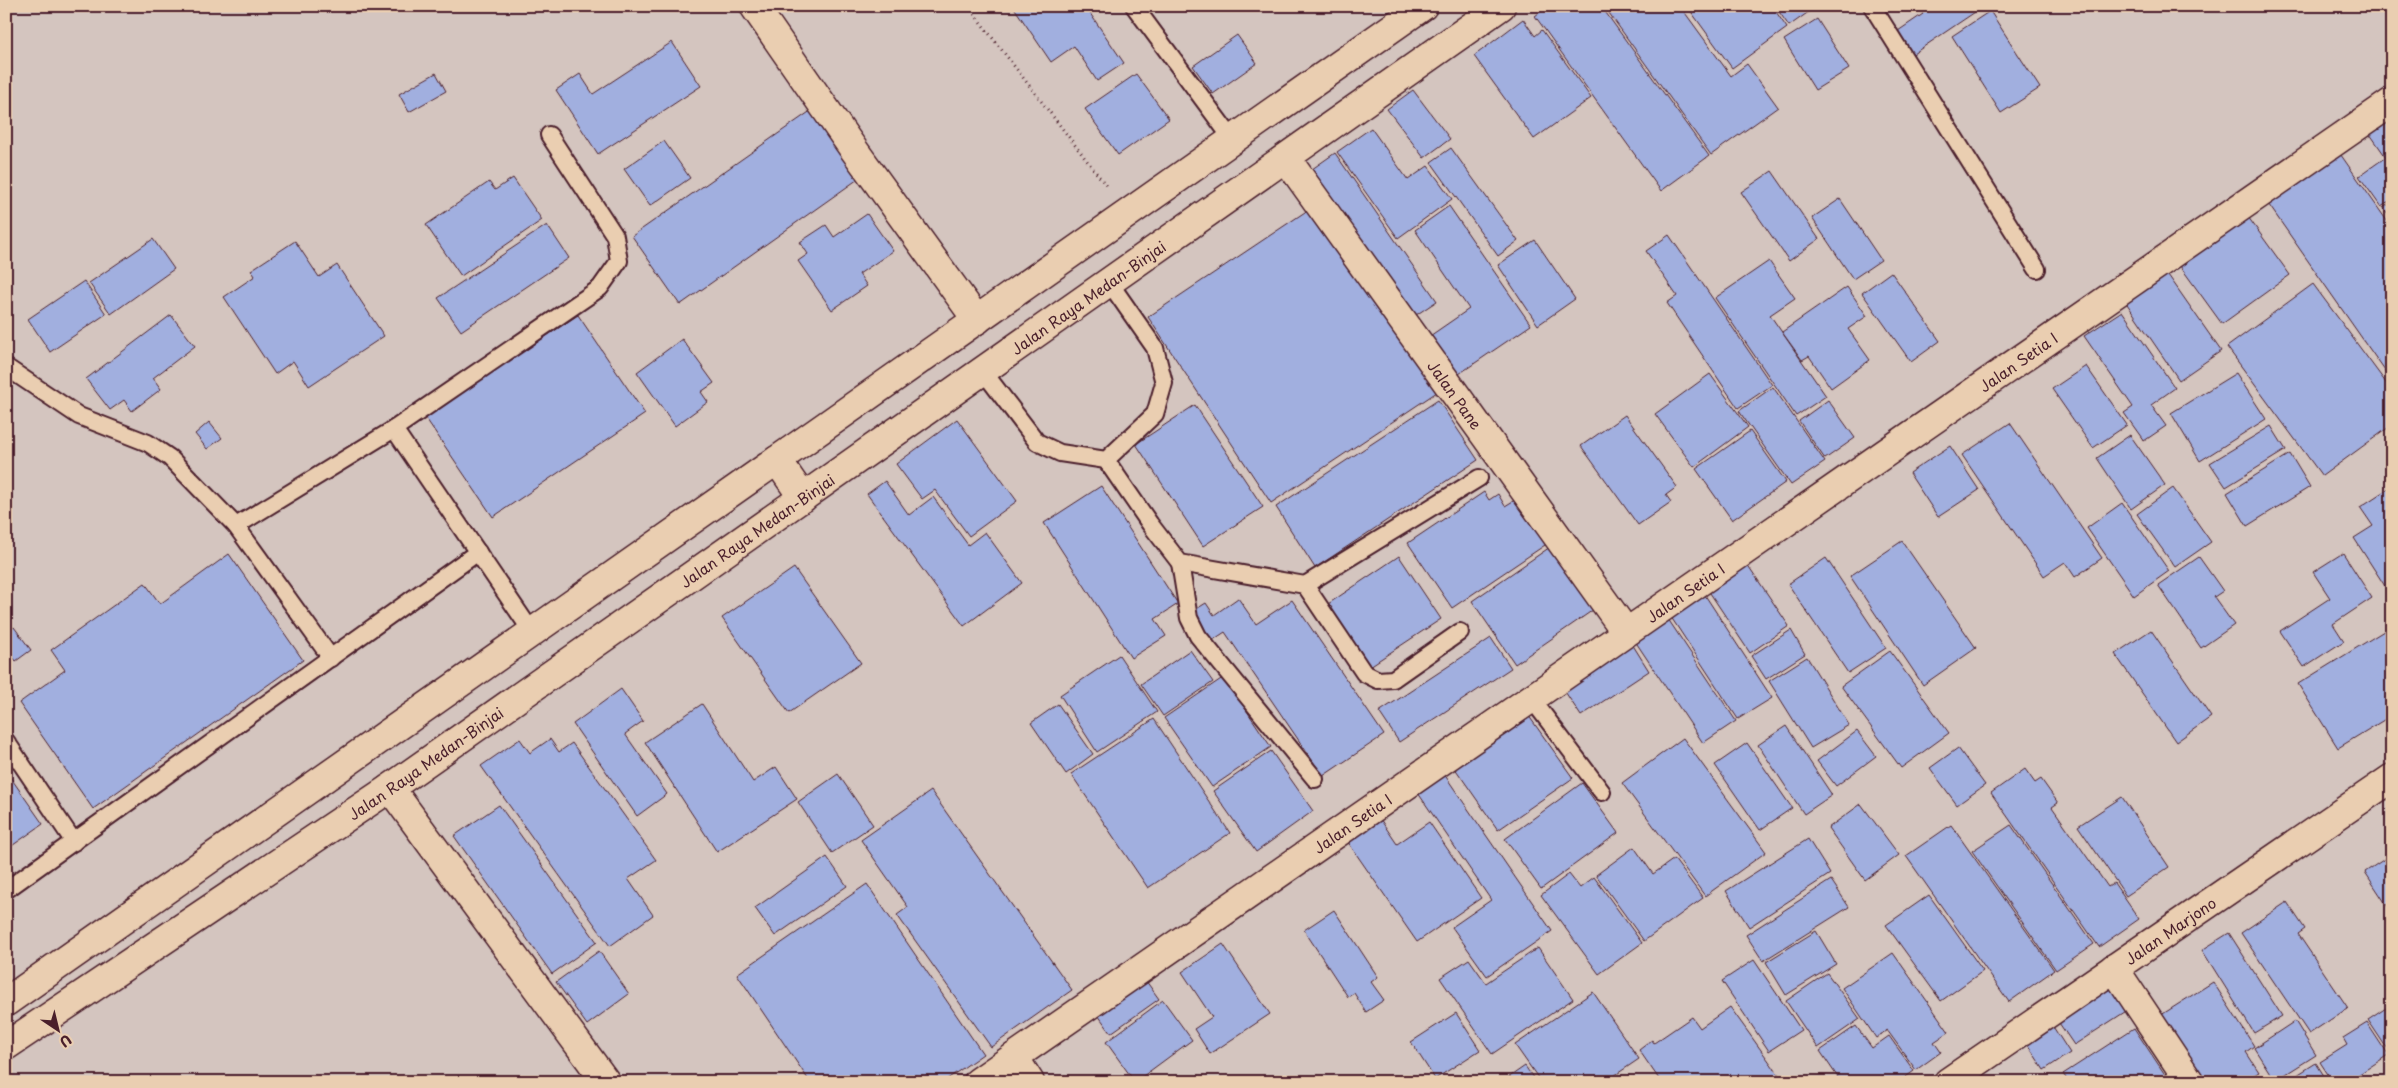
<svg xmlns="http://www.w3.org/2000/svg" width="2398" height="1088" viewBox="0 0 2398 1088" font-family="'Playpen Sans',sans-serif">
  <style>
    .building { fill: #a1afdf; stroke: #4a1f2b }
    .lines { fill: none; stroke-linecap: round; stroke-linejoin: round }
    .lane-casing { stroke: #4a1f2b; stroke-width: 20 }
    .street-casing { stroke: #4a1f2b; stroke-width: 31 }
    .highway-casing { stroke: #4a1f2b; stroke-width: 31 }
    .path { stroke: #4a1f2b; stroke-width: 3; stroke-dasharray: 1 4; stroke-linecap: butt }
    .lane { stroke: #eaceb1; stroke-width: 16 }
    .street { stroke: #eaceb1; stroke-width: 28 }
    .highway { stroke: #eaceb1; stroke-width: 28 }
    .labels { text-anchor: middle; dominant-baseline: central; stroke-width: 4.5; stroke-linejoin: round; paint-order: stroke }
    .street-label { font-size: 15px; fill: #4a1f2b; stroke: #eaceb1 }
  </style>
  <rect width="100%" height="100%" fill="#d4c5bf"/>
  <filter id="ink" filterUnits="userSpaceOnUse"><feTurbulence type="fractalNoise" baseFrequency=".02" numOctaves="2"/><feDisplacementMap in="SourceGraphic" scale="10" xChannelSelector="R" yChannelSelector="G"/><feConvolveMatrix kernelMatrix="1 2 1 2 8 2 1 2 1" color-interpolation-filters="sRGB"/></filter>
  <g filter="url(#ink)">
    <g class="building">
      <path d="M1013,6h72l39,57 -27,18 -23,-35 -23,16z"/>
      <path d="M1548,6h53l108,150 -48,35 -126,-175z"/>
      <path d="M1604,6h76l51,70 16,-12 31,43 -67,48z"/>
      <path d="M1687,6h85l15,22 -55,40z"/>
      <path d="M1775,6h42l-28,20z"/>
      <path d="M1917,6h67l-74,50 -15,-23 28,-19z"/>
      <path d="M1990,11l50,77 -39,25 -49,-77z"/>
      <path d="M1523,19l12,17 7,-6 49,68 -57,41 -60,-83z"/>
      <path d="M1817,19l32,50 -34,21 -31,-50z"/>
      <path d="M1237,35l20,28 -44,31 -20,-28z"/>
      <path d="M672,42l29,44 -103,68 -42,-64 24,-16 13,20z"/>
      <path d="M436,73l10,18 -37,21 -10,-18z"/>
      <path d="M1136,74l33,45 -51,36 -33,-46z"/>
      <path d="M1413,90l37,49 -26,19 -37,-49z"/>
      <path d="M2392,104v96l-11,7 -22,-31 27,-19 -23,-33z"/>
      <path d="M812,110l49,67 -181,128 -48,-69z"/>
      <path d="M1371,128l37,52 20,-14 24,33 -54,39 -61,-86z"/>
      <path d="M664,141l26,37 -40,28 -26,-37z"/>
      <path d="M1451,148l67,93 -20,15 -67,-94z"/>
      <path d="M2336,148l56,80v153l-128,-183z"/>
      <path d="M1335,153l102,148 -30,20 -102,-147z"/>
      <path d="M1772,171l47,68 -30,22 -48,-69z"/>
      <path d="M513,178l29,42 -81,56 -35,-51 63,-43 6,8z"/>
      <path d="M1840,199l41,61 -28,19 -41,-61z"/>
      <path d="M2392,202v19l-9,-13z"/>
      <path d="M1314,206l123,186 -166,111 -123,-186z"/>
      <path d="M1449,206l82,119 -78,53 -29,-38 45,-31 -54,-79z"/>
      <path d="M2243,210l47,65 -68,49 -47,-65z"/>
      <path d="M867,214l26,37 -34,23 8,12 -35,24 -34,-49 10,-7 -8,-12 26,-17 8,12z"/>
      <path d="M547,225l22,33 -108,73 -23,-33z"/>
      <path d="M1669,235l103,150 -34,23 -71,-105 10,-7 -31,-45z"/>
      <path d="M153,239l21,30 -63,45 -22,-31z"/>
      <path d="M1535,240l40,59 -37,26 -40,-60z"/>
      <path d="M295,241l24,36 18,-12 47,71 -75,50 -16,-25 -18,13 -51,-77 31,-21 -4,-6z"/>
      <path d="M1769,261l26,37 -25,17 56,81 -30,20 -81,-118z"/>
      <path d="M1891,272l49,69 -29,21 -49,-69z"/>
      <path d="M2166,272l55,79 -42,29 -54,-79z"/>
      <path d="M84,281l22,33 -56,38 -22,-33z"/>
      <path d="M2313,284l79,107v34l-70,51 -95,-129z"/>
      <path d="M1847,287l20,29 -19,13 22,31 -39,28 -22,-32 -7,4 -20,-28z"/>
      <path d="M2122,311l53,77 -24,17 15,21 -22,15 -20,-28 9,-6 -49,-71z"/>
      <path d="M171,315l24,31 -42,32 8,11 -29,22 -8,-11 -14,10 -24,-31z"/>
      <path d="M578,315l67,99 -152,103 -68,-100z"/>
      <path d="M682,339l32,44 -13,9 7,10 -33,24 -38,-54z"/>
      <path d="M2086,366l41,59 -34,23 -41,-59z"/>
      <path d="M2236,373l30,46 -66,42 -29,-48z"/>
      <path d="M1710,374l38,53 -54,40 -39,-53z"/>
      <path d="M1773,387l52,75 -34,23 -52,-74z"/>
      <path d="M1438,400l40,60 -163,108 -39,-61z"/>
      <path d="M1828,400l27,38 -30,21 -26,-38z"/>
      <path d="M1195,405l68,102 -60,39 -67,-102z"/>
      <path d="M1625,415l52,72 -11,8 5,7 -33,23 -57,-79z"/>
      <path d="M957,419l60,82 -48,35 -34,-46 -13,9 -26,-35z"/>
      <path d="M209,422l13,16 -15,11 -12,-15z"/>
      <path d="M2010,423l92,135 -27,19 -10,-15 -21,14 -82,-121z"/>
      <path d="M2271,426l15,24 -60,37 -16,-24z"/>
      <path d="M1750,431l36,51 -54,38 -36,-51z"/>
      <path d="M2130,435l35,50 -34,24 -34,-51z"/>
      <path d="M1950,446l29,44 -41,27 -29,-44z"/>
      <path d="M2290,454l20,33 -63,39 -20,-33z"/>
      <path d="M885,481l24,34 24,-18 35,48 17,-13 37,51 -58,43 -97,-132z"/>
      <path d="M1101,486l77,118 -23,15 11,17 -35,22 -87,-135z"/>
      <path d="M2392,486v111l-38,-59 19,-12 -13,-19z"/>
      <path d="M2173,488l38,54 -36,25 -38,-53z"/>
      <path d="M1484,492l5,8 9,-6 7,12 13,-8 30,45 -96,65 -44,-65z"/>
      <path d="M2122,503l47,68 -35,25 -47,-68z"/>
      <path d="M1902,541l74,107 -53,37 -73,-109z"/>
      <path d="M1553,545l43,63 -81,56 -43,-63z"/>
      <path d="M2343,553l29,45 -39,26 11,17 -40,26 -24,-36 50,-33 -17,-26z"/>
      <path d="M229,554l74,106 -210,149 -74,-106 46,-33 -14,-20 94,-67 15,21z"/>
      <path d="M1399,556l42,63 -74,49 -42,-62z"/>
      <path d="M2199,557l24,34 -9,6 20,28 -33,23 -43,-63z"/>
      <path d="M1743,558l46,68 -39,27 -46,-69z"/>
      <path d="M1826,558l60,90 -38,25 -60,-89z"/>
      <path d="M794,568l67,95 -72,50 -67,-95z"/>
      <path d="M1701,589l71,109 -34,21 -71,-108z"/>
      <path d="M1238,598l18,26 36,-24 92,135 -61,41 -98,-144 -15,10 -20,-29 16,-10 8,12z"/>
      <path d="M1664,613l72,108 -33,22 -72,-108z"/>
      <path d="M2392,626v89l-54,33 -40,-64z"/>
      <path d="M14,627l17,23 -15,11 -10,-13v-16z"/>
      <path d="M1791,630l14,24 -39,25 -15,-23z"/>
      <path d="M2151,630l60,87 -35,25 -61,-88z"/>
      <path d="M1491,638l20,30 -112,74 -20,-30z"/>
      <path d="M1629,639l20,32 -68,45 -21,-32z"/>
      <path d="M1190,650l23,32 -50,34 -22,-32z"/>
      <path d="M1890,651l59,82 -48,35 -60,-82z"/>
      <path d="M1119,655l38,57 -60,40 -37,-57z"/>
      <path d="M1807,657l42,68 -38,23 -42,-67z"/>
      <path d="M1224,677l47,70 -59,40 -48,-69z"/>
      <path d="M621,689l22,32 -18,13 42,60 -30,22 -64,-92z"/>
      <path d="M702,704l51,78 23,-15 21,32 -80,53 -72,-110z"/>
      <path d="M1058,704l35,50 -27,20 -35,-51z"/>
      <path d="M1526,712l47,66 -75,52 -46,-66z"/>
      <path d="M1154,719l76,114 -82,55 -77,-114z"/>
      <path d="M1786,726l46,69 -28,19 -46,-69z"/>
      <path d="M1857,731l19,25 -40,30 -19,-25z"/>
      <path d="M1683,738l83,114 -61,44 -83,-113z"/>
      <path d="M520,739l10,14 20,-14 9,13 13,-9 84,117 -28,19 25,36 -43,31 -129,-180z"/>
      <path d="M1747,743l45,65 -32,22 -45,-65z"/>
      <path d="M1958,748l27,37 -28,20 -27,-37z"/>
      <path d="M1271,751l42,60 -57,41 -43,-61z"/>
      <path d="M2025,769l10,14 6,-4 17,24 -6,4 56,80 6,-4 25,36 -40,28 -108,-154z"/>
      <path d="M6,771l37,53 -37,26z"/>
      <path d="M838,774l35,51 -41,28 -34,-51z"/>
      <path d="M1444,774l108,157 -65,45 -35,-49 39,-27 -73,-107z"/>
      <path d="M1582,783l36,50 -77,56 -36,-50z"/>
      <path d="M931,791l141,199 -81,57 -94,-132 11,-8 -47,-67z"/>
      <path d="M2122,797l47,70 -43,29 -48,-70z"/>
      <path d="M1861,804l38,51 -34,25 -37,-52z"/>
      <path d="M499,805l98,137 -45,32 -98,-138z"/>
      <path d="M1376,813l21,31 32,-22 52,76 -64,44 -74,-107z"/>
      <path d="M1951,825l103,145 -45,32 -103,-146z"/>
      <path d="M2011,825l83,119 -38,26 -84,-119z"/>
      <path d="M1808,839l22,35 -81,53 -23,-36z"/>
      <path d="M1634,847l19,27 21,-15 29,39 -59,43 -48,-66z"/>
      <path d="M2392,854v59l-27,-41z"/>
      <path d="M827,857l20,29 -72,50 -20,-28z"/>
      <path d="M1569,874l11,14 14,-11 48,66 -43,31 -58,-79z"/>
      <path d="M1831,880l18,27 -86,54 -17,-26z"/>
      <path d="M867,884l116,170 -40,28h-133l-73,-108z"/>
      <path d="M1929,895l54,76 -42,30 -55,-76z"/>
      <path d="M2287,902l18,27 -7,5 50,74 -39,26 -68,-101z"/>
      <path d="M1334,910l44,67 -7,5 13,18 -18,12 -12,-19 -6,4 -44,-67z"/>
      <path d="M1816,931l20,33 -50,31 -20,-33z"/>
      <path d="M2229,933l53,83 -28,17 -52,-83z"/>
      <path d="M1223,944l47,70 -60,40 -16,-25 18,-12 -30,-45z"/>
      <path d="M1538,948l35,51 -81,55 -52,-76 29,-19 17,24z"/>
      <path d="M599,951l30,43 -42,31 -31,-43z"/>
      <path d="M1893,953l56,79 -15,10 7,10 -25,18 -29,-40 -11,8 -34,-50z"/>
      <path d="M1754,960l47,70 -32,21 -47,-70z"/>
      <path d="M1827,973l33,46 -42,29 -32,-47z"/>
      <path d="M1141,974l18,25 -48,34 -18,-25z"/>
      <path d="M2112,979l19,29 -57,37 -19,-28z"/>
      <path d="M2213,982l41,64 -8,6 13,20 -16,10h-43l-42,-65z"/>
      <path d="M1593,992l46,67 -34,23h-64l-26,-37z"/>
      <path d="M1163,1000l29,40 -57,42 -29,-40z"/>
      <path d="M2392,1004v52l-24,-36z"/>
      <path d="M1730,1007l54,75h-123l-22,-32 13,-10 2,3 38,-26 8,11z"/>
      <path d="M1456,1013l24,37 -45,29 -24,-37z"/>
      <path d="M2295,1021l21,34 -41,26 -21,-33z"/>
      <path d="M2050,1022l20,31 -26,17 -20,-31z"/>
      <path d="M2367,1023l21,32 -30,20 4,7h-29l-13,-20 27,-17 -4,-7z"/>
      <path d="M1856,1026l16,22 17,-12 25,35 -15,11h-58l-21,-31z"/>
      <path d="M2134,1028l36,54h-101l-6,-8z"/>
      <path d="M2316,1063l12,19h-42z"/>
      <path d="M1525,1066l11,16h-34z"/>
    </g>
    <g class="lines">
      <g class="lane-casing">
        <g id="lane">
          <path d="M1134,6l99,134"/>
          <path d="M1872,6l165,263"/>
          <path d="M6,367l73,49 69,27 22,15 66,68 95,132"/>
          <path d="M983,371l54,71 23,11 46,7 49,-46 9,-31 -9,-35 -46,-66"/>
          <path d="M394,429l138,203"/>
          <path d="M1106,460l44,64 30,39 125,22 174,-107"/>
          <path d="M236,526l158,-97 206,-141 19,-27 -4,-25 -66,-101"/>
          <path d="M1180,563l9,55 9,18 117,143"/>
          <path d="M1305,585l59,88 14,7 15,-1 67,-47"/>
          <path d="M1531,698l71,94"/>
          <path d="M6,741l68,101"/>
          <path d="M6,890l472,-338"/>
        </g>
      </g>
      <g class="street-casing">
        <g id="street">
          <path d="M754,6l98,141 125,173"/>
          <path id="s1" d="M1286,158l340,474"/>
          <path d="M390,788l216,294"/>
          <path d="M2114,968l76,114"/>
          <path d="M1014,1057l16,25"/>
          <path id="s2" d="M978,1082l1414,-980"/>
          <path id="s3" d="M1948,1082l444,-304"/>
        </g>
      </g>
      <g class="highway-casing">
        <g id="highway">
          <path d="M777,460l26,38"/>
          <path d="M6,1002l1417,-996"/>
          <path id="s4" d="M6,1046l384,-258 1111,-782"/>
        </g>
      </g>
      <path class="path" d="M968,6l140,182"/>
      <use href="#lane" class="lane"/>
      <use href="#street" class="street"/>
      <use href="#highway" class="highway"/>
    </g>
  </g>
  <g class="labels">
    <g class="street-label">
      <text stroke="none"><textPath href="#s4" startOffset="1316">Jalan Raya Medan-Binjai</textPath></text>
      <text stroke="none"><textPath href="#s2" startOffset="1265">Jalan Setia I</textPath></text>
      <text stroke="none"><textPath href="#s1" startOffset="291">Jalan Pane</textPath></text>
      <text stroke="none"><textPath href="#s4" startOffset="911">Jalan Raya Medan-Binjai</textPath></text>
      <text stroke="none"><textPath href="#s2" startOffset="860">Jalan Setia I</textPath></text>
      <text stroke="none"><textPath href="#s4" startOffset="506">Jalan Raya Medan-Binjai</textPath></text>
      <text stroke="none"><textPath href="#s2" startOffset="455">Jalan Setia I</textPath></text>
      <text stroke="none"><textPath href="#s3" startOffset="269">Jalan Marjono</textPath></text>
    </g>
  </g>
  <rect width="2398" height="1088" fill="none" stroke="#eaceb1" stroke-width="25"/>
  <rect x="12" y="12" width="2373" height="1063" fill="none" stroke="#4a1f2b" stroke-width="2" filter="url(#ink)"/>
  <g transform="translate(58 1030) rotate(145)" stroke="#eaceb1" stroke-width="4" paint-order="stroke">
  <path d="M0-4L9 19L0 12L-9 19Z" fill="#4a1f2b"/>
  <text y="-8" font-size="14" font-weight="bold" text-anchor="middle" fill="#4a1f2b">U</text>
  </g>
</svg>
